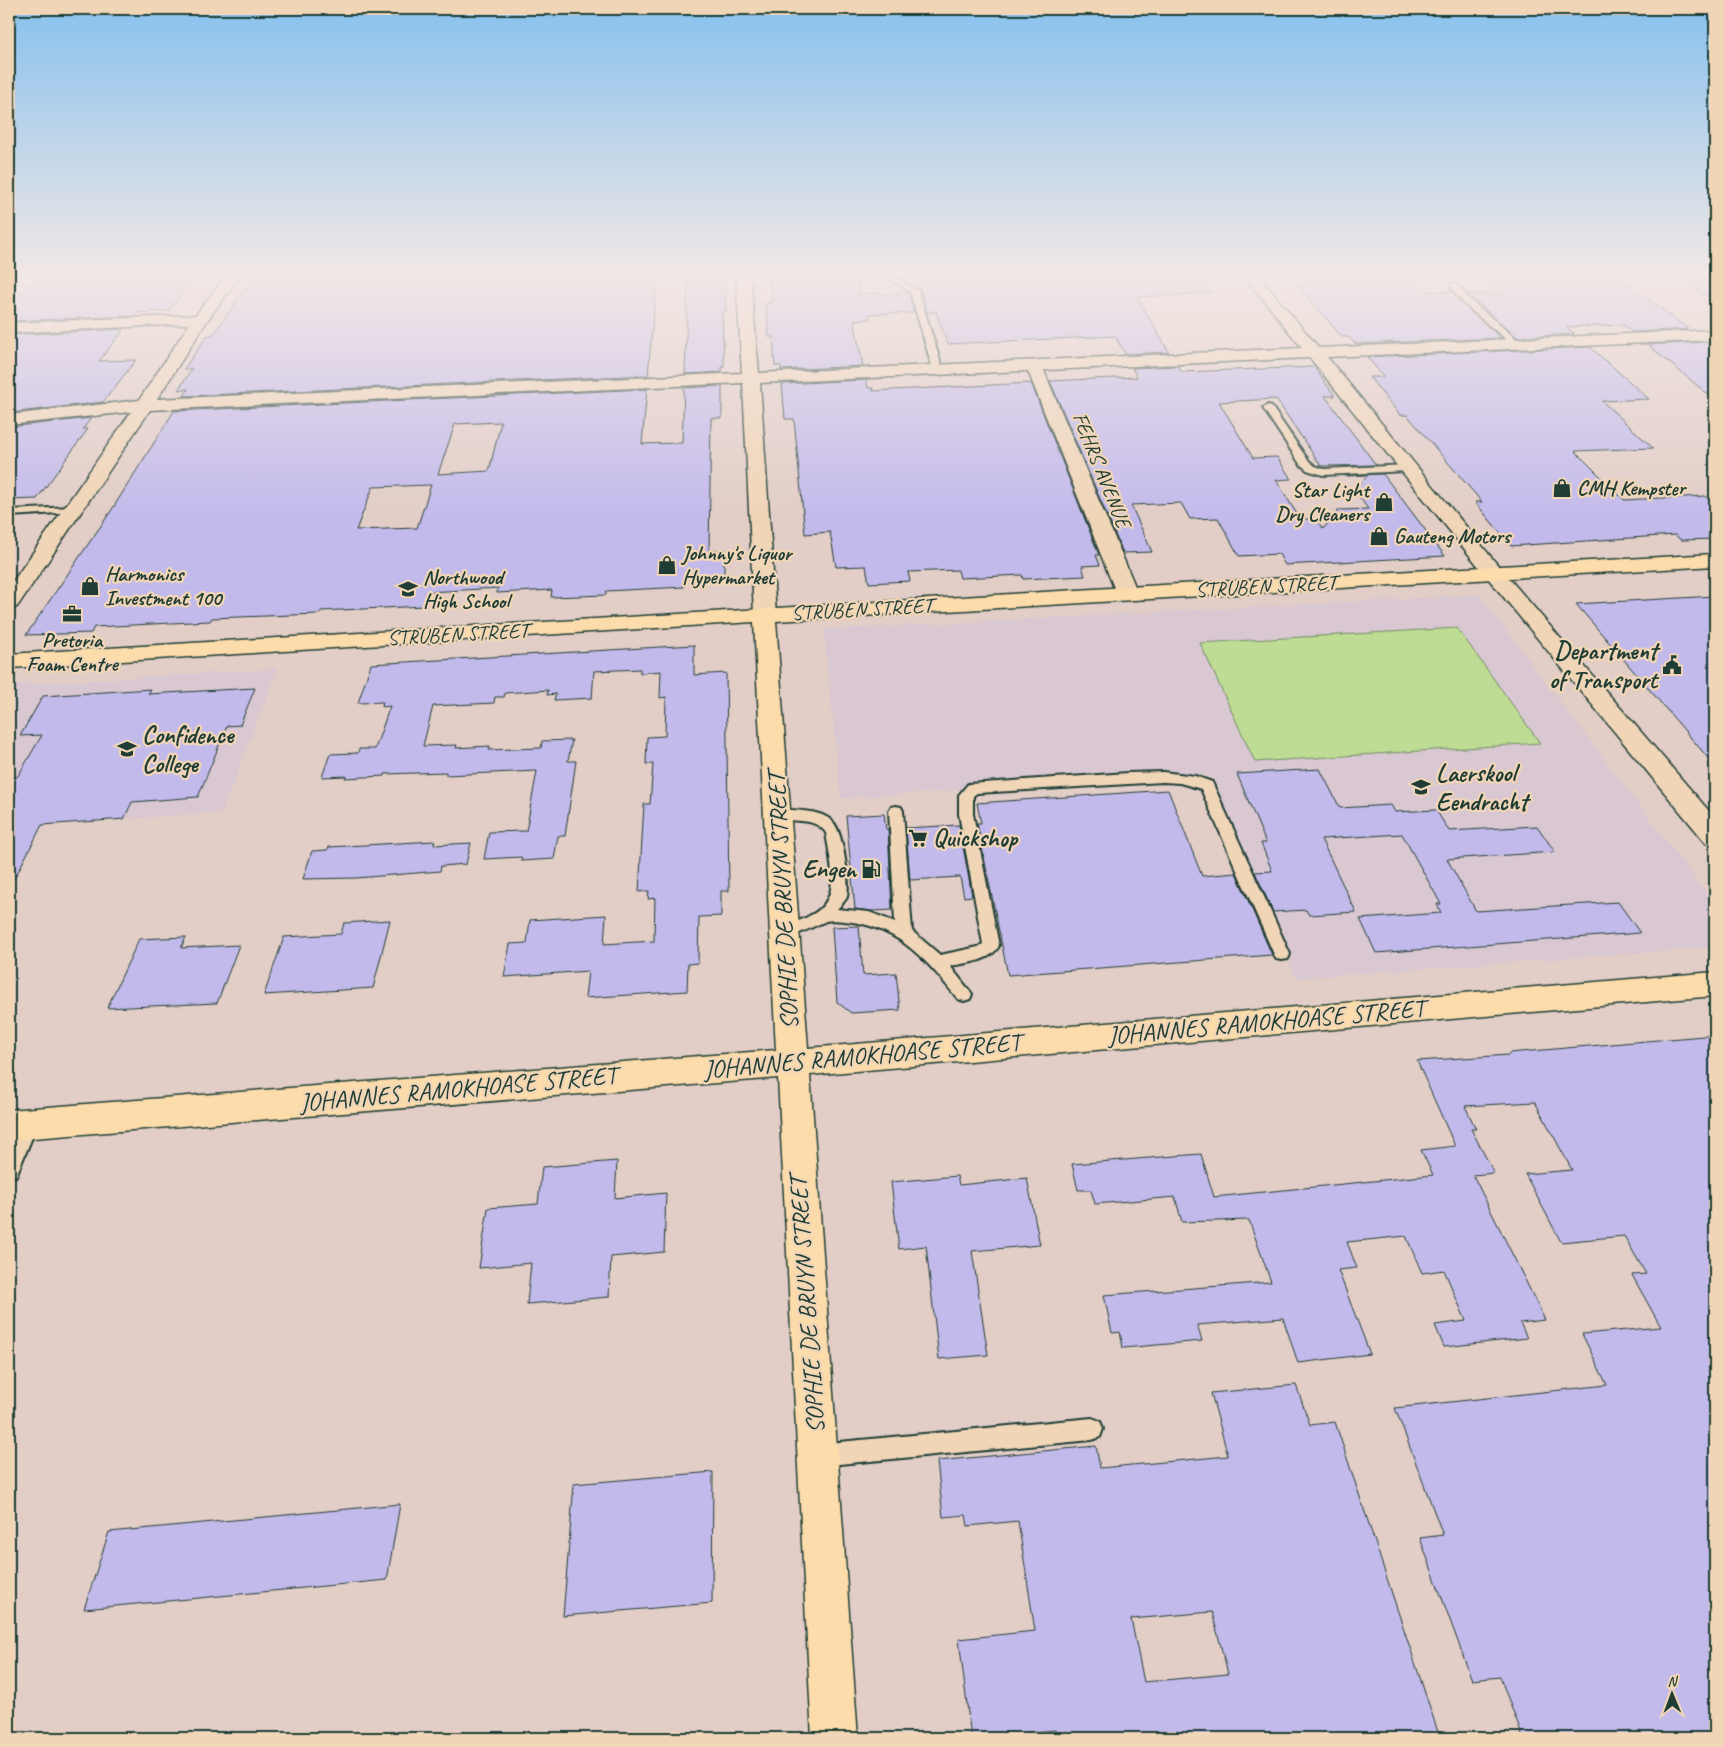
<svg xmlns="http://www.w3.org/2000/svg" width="1724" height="1747" viewBox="0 0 1724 1747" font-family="Caveat,sans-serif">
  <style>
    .built { fill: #d9c7d2 }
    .green { fill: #bfdc94; stroke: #6f8c64 }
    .building { fill: #c3baec; stroke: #1f3d34; fill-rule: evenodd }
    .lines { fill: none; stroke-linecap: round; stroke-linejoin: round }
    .lane-casing { stroke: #1f3d34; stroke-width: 4 }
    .street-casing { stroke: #1f3d34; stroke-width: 3 }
    .secondary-casing { stroke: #1f3d34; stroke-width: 3 }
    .primary-casing { stroke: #1f3d34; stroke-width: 3 }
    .lane { fill: #f0d5b7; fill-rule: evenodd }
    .street { fill: #f0d5b7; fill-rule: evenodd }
    .secondary { fill: #f0d5b7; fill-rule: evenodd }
    .primary { fill: #fddcac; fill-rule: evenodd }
    .labels { text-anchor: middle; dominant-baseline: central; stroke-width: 4.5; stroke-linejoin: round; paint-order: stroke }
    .far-street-label { font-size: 21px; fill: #1f3d34; stroke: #f0d5b7 }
    .far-poi-label { font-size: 21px; font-weight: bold; fill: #1f3d34; stroke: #f0d5b7; text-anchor: start }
    .poi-label { font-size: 25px; font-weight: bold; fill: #1f3d34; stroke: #f0d5b7; text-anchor: start }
    .street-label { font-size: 25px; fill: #1f3d34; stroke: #f0d5b7 }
  </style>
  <rect width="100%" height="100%" fill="#e2cdc7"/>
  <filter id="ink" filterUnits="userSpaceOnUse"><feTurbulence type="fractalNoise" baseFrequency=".02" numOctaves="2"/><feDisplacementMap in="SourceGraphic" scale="10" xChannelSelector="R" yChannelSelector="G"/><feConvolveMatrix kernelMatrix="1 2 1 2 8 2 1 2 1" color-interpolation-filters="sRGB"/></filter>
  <g filter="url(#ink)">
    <g class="built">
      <path d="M1479,595l236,310v42l-419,31 -85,-203 -370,23 -17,-168z"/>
      <path d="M277,669l-55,143 -179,13 -34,64v-204z"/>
    </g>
    <path class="green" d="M1457,628l83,115 -285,19 -55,-119z"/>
    <g class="building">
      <path d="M40,273h157l-29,38 -31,2 -2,3 -126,5v-16z"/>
      <path d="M256,273h401l-9,102 -464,21 4,-7 -10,1 14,-21h-8l23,-33 6,-1z"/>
      <path d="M688,273h36l2,38 -4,1 2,55h-2v5l-37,2z"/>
      <path d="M770,273h88v21l49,-1 -1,-2 2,1 6,21 -45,1 1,5 -16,1 9,46 -82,4v-4h-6l-2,-29h-4l-3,-34h6z"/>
      <path d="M900,273h53l4,9 120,-6 -2,-3h121l15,20 -74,4 32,55 -44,2 -10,-18 -167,8 -12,-32h-9l-7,-23 -17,-9z"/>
      <path d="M1287,273h110l5,5 12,-1 13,14 26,1 10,13 38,33 -145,6 -8,-7h-6z"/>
      <path d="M1549,273h64l75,56 -56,3 -9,-7 -57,2 9,7 -58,3 -50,-44 36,3 -13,-12 25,-1 -4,-3 45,-2z"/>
      <path d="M1674,273h41v29z"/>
      <path d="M124,329l-25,32 37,-1 -33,42 -94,11v-78z"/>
      <path d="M1705,342l10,8v50l-67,-55z"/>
      <path d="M1590,347l59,52 -47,2 51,47 -78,3 49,49 81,-4 10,10v33l-34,1 -6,-5 -164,11 -36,-44h7l-75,-87h-7l-31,-38h15l-17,-20z"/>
      <path d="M1178,366l4,6 132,-5 21,29h-10l51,69 -55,1 -45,-67 -57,3 34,56 24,-1 14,22 -15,1 24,39h16l7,10 16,-19 29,-1 -13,-18 13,-16 -23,1 38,-2 62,82 -160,9 -6,-11 -40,2 -21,-38 -28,1 -9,-16 -50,2 21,47 -29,1 -73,-172 87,-4 -5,-9z"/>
      <path d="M866,380l2,8h5v3l158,-8 68,172h-3l4,10 -18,1 3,10 -62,3 -1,-4 -62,3 -2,-8 -50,2 2,9 -41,2 -3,-17 -30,1 -6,-35 -25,2 -11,-115h-9l-3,-35z"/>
      <path d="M722,386v32h-11l-2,133 15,-1v25l-40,2v10l-78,4v4l-55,2 1,-7 -55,3 1,-5 -70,4 -4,14 -103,5 -2,3 -107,4 -2,3 -116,6 -3,6 -65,2 85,-124 63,-100 473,-22 -5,55 40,-1 2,-55zM501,422l-12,49 -51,3 17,-50zM431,485l-14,43 -61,2 17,-43z"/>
      <path d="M91,418l-8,11h5l-51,70 -28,1v-73z"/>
      <path d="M1715,596v170l-139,-162z"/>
      <path d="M694,645v30l32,-2 3,218h-8v25l-22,1 -1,46 -10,1 -1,27 -102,7 3,-27 -84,6 6,-33 17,-1 3,-23 76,-5 -2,29 50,-3 1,-43 -7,1 1,-8 -10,1 5,-88h6l3,-40h-7l1,-27 18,-1 1,-39 -6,1 1,-27 -21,2v-4l-46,2 -2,27 -38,2 2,-6 -9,1 1,-5 -43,3 -1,4h-9l-1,6 -61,3 -10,40 34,-1 -1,3 34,-2 -1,4 52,-2 1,-7 30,-1 -4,21h8l-11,75h-7l-4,23 -33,2 1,-4 -38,2 5,-27 37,-1 11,-60 -91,4v-3l-61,2v2l-40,2 1,-2 -24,1 8,-23 28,-1 1,-4h16l15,-43 -8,1 1,-5 -25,1 13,-39z"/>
      <path d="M255,688l-15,37 -13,1 -29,71 -66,5 -8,17 -82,6 -33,64v-108l9,-5 24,-41 -22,1 23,-40 108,-7 -3,5z"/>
      <path d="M1320,769l20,39 51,-3 4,7 41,-2 13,21 88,-5 18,26 -108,7 29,52 142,-9 22,31 -264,20 -16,-34 81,-6 -4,-9h4l-39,-70 -81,5 35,73 -47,3 -3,-5 -33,2 -18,-40 17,-1 -11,-28h5l-29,-69z"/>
      <path d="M1168,790l34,86 34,-3 36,82 -264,20 -31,-152h4l-4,-20z"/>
      <path d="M884,814l2,15h2l4,81 -19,1 -18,-2 -9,-93z"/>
      <path d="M959,825l13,71 -8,1 -4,-20 -50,3 -4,-52z"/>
      <path d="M435,841l-1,4 37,-2 -5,21 -25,2 -1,5 -84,7 -53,1 9,-28 15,-1 2,-3z"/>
      <path d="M390,920l-17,68 -109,7 20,-58 57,-3 3,-11z"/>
      <path d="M859,926l4,49 33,-2 4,37 -49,3 -14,-11 -5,-75z"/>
      <path d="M186,937l-5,11 58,-3 -22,58 -110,5 32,-69z"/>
      <path d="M1715,1035v703h-192l-23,-61 -28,3 -52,-142 23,-3 -48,-127 212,-23 -25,-51 79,-7 -29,-52 14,-1 -22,-38 -63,6 -36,-68 47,-4 -37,-68 -70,4 11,23h-5l23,44 -21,2 72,145 -25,3 7,15 -83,9 -9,-22 31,-4 -22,-51 -22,3 -16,-37 -59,6 10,26 -19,2 32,84 -72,9 -15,-45 -86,7 5,16 -79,7 -3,-16 -8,1 -8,-38 167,-13 -22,-62 -67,2 -7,-25 -80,7 -4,-14h-13l-6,-26 129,-10 13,43 219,-22 -12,-25 34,-4 -38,-85 92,-6v-2z"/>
      <path d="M617,1161l-2,37 51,-5 -2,59 -53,5 -2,40 -82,7 4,-41 -52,5 9,-60 50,-4 4,-37z"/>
      <path d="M957,1176l2,9 68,-7 13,67 -68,6 16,104 -49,4 -13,-113 -27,3 -8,-67z"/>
      <path d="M1296,1385l14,40 25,-3 105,316h-383l-2,-8 -84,8 -12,-99 76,-8 -17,-110 -50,5 -2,-11 -23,2 -6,-56 159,-15 4,22 128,-12 -17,-63zM1212,1612l16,62 -84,8 -13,-63z"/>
      <path d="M713,1472l-1,131 -149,13 11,-132z"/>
      <path d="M400,1504l-13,76 -303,29 25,-77z"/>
    </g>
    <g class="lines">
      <g class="lane-casing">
        <g id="lane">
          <path d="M877,273h9l32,17 25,80 -2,2h-6l-2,-2 -23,-79z"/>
          <path d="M1451,284h6l13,16 50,42v4h-6l-50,-42 -14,-18z"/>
          <path d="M1268,405l3,1 37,54 7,6 9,3 84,-4 5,3 -5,3 -85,4 -16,-5 -7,-6 -37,-56z"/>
          <path d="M72,507l4,1 1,2 -1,2 -67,4v-6z"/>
          <path d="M1163,772l32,4 17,6 78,172 -2,5 -6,1 -6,-1 -75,-170 -21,-6 -17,-1 -186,11 -4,3v18l26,132c-9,16 -33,17 -49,20l22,28 -2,5 -6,2 -6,-2c-30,-37 -56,-69 -105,-77 -7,-1 -20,-3 -27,-1 -14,6 -27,13 -42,18l-6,-2 -2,-4 2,-4c11,-5 23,-8 33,-14 32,-16 19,-54 15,-82 -11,-17 -36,-10 -53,-15l-2,-4 2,-4 5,-1c17,2 43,0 55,13 10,10 17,61 14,75 -2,4 -6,8 -10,12l32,3 26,10 -6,-111 2,-4 5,-1 5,1 2,4 9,120 28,24 38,-8 5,-3 -24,-130v-19l9,-11 160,-11z"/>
          <path d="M29,1115l6,2 3,6 -22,53 -7,3v-30l14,-32z"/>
          <path d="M1092,1418l8,3 3,8 -3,8 -8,3 -274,26 -8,-3 -3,-8 3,-8 8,-3z"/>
        </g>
      </g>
      <g class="street-casing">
        <g id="street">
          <path d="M200,315l6,2 2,3 -2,3 -197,10v-10z"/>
          <path d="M1034,361l6,1 2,4 96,227 -3,5 -8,1 -8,-1 -3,-5 -90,-227 2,-4z"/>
        </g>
      </g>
      <g class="secondary-casing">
        <path id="secondary" d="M228,273h14l-35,48 -50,78 585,-26 -6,-100h14l9,100 543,-25 -60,-75h14l63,75 396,-18v10l-388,17 174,212 214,249v28l-9,-3 -219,-266 -177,-219 -550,25 16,232 -3,5 -8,2 -8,-2 -3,-5 -11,-232 -593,27 -133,197 -8,1v-21l122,-175 -122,13v-10l130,-15 55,-83z"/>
      </g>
      <g class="primary-casing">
        <path id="primary" d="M1715,554v12l-939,55 32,427 907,-76v24l-905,79 48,663h-46l-34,-660 -769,62v-30l767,-60 -22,-428 -745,46v-14l1118,-67z"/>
      </g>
      <use href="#lane" class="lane"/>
      <use href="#street" class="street"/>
      <use href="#secondary" class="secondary"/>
      <use href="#primary" class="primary"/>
    </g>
  </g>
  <linearGradient id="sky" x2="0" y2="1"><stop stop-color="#87c1ee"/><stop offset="0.53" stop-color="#f2e8e6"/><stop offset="1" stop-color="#f2e8e6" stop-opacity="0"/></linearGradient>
  <rect width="1724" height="517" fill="url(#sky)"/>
  <defs>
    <g id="shop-bare" transform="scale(1.5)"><path d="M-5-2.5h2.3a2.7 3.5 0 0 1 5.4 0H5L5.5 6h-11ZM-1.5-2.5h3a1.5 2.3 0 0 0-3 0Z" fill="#1f3d34" stroke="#f0d5b7" stroke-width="2.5" paint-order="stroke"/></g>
    <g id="school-bare" transform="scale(1.5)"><path d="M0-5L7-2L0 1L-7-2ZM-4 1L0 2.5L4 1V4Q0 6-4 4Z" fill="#1f3d34" stroke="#f0d5b7" stroke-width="2.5" paint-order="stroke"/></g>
    <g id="office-bare" transform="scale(1.5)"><path d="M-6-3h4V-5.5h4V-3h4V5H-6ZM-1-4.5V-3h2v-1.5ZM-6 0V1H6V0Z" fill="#1f3d34" stroke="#f0d5b7" stroke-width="2.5" paint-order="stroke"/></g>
    <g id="civic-bare" transform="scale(1.5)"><path d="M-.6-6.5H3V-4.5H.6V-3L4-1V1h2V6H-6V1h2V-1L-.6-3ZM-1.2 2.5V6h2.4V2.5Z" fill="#1f3d34" stroke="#f0d5b7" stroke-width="2.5" paint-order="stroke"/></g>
    <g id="university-bare" transform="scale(1.5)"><path d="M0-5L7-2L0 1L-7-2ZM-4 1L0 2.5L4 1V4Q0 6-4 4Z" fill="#1f3d34" stroke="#f0d5b7" stroke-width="2.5" paint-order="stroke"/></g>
    <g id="supermarket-bare" transform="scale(1.5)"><path d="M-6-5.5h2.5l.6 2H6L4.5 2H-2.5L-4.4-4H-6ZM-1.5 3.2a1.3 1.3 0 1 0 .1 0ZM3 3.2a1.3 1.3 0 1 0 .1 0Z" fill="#1f3d34" stroke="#f0d5b7" stroke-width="2.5" paint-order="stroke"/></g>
    <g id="fuel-bare" transform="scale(1.5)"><path d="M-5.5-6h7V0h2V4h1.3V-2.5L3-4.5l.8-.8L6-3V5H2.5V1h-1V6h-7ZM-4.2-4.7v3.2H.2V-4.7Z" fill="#1f3d34" stroke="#f0d5b7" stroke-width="2.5" paint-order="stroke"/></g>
  </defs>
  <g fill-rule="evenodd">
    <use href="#shop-bare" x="1562" y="488"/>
    <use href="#shop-bare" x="1384" y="502"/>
    <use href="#shop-bare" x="1379" y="536"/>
    <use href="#shop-bare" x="667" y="565"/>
    <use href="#shop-bare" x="90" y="586"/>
    <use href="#school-bare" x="408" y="589"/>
    <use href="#office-bare" x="72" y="614"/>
    <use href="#civic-bare" x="1672" y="665"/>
    <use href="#university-bare" x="127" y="749"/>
    <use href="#school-bare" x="1421" y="787"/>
    <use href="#supermarket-bare" x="918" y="838"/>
    <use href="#fuel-bare" x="871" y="869"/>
  </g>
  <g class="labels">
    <g class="far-street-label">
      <text transform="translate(1102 470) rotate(68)">FEHRS AVENUE</text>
      <text transform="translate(1266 586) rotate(-3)">STRUBEN STREET</text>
      <text transform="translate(862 609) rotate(-3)">STRUBEN STREET</text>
      <text transform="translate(458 634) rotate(-3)">STRUBEN STREET</text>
    </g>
    <g class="far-poi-label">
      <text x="1577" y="488">CMH Kempster</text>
      <text x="1369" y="490" text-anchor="end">Star Light<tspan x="1369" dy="24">Dry Cleaners</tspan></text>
      <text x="1394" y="536">Gauteng Motors</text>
      <text x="682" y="553">Johnny's Liquor<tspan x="682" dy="24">Hypermarket</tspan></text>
      <text x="105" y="574">Harmonics<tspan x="105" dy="24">Investment 100</tspan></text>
      <text x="423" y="577">Northwood<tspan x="423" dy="24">High School</tspan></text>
      <text x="72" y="640" text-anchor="middle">Pretoria<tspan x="72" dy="24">Foam Centre</tspan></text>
    </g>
    <g class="poi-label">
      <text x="1657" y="651" text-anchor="end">Department<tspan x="1657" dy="29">of Transport</tspan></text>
      <text x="142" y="735">Confidence<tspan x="142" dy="29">College</tspan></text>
      <text x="1436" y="773">Laerskool<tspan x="1436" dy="29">Eendracht</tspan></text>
      <text x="933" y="838">Quickshop</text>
      <text x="856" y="869" text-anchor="end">Engen</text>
    </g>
    <g class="street-label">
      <text transform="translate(783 901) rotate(-93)">SOPHIE DE BRUYN STREET</text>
      <text transform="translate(1266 1022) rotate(-5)">JOHANNES RAMOKHOASE STREET</text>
      <text transform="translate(862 1056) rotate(-5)">JOHANNES RAMOKHOASE STREET</text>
      <text transform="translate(458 1089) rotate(-5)">JOHANNES RAMOKHOASE STREET</text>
      <text transform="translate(807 1305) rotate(-94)">SOPHIE DE BRUYN STREET</text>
    </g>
  </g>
  <rect width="1724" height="1747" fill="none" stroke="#f0d5b7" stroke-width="30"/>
  <rect x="15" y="15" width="1694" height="1717" fill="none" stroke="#1f3d34" stroke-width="2" filter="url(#ink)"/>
  <g transform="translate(1672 1694) rotate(359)" stroke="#f0d5b7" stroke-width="4" paint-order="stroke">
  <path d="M0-4L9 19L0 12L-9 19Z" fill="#1f3d34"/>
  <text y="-8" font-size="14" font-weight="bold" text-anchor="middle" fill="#1f3d34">N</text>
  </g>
</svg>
